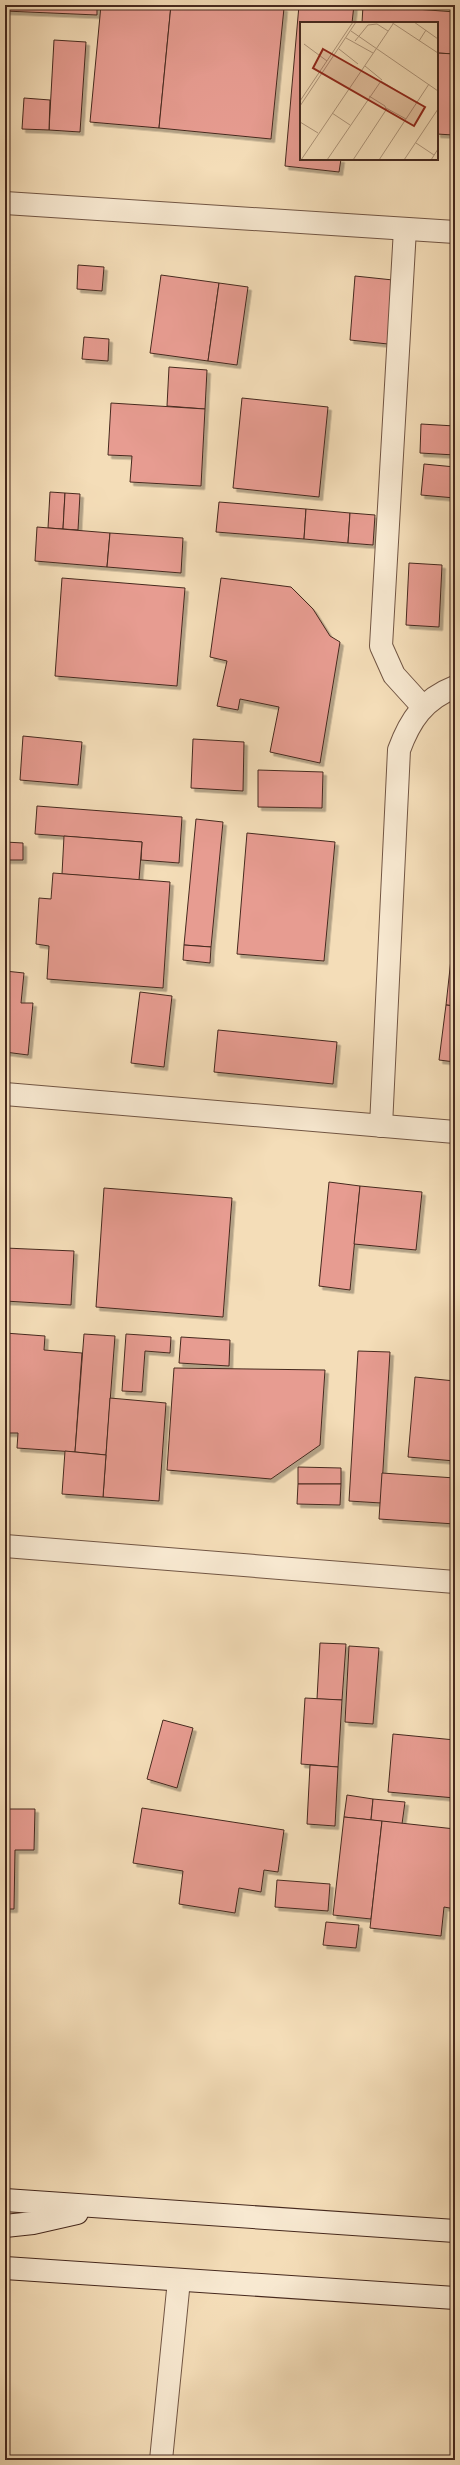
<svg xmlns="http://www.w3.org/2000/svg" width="460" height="2465" viewBox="0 0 460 2465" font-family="Vollkorn,serif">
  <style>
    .building { fill: #e79c91; stroke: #46291e; filter: url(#shadow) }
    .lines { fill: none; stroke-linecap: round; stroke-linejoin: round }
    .service-casing { stroke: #725644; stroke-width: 24 }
    .minor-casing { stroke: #725644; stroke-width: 24 }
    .secondary-casing { stroke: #46291e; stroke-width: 24 }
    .service { stroke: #f8e9d1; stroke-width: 22 }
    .minor { stroke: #f8e9d1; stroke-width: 22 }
    .secondary { stroke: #f8e9d1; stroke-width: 22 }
    .inset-road { fill: none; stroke: #ae957a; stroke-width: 1 }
    .view { fill: #8f2418; fill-opacity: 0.15; stroke: #8f2418; stroke-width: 2 }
    .inset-edge { fill: none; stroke: #46291e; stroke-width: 2 }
  </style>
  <defs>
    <filter id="shadow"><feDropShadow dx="3.5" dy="3.5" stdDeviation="0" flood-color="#0004"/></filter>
  </defs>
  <rect width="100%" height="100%" fill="#f4ddb8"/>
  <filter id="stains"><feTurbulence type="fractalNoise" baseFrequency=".005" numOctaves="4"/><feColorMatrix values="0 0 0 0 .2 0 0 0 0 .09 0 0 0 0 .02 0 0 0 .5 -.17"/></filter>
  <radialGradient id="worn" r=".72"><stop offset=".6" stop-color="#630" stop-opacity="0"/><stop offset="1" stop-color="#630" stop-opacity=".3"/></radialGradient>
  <g class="building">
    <path d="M5,5h92v10l-92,-4z"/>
    <path d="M101,5h70l-12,123 -69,-6z"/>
    <path d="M171,5h82l31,3 -13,131 -112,-11z"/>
    <path d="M299,5h55l-2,18h-51v136h40l-2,13 -54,-6z"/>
    <path d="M363,5l92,7v42l-18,-1v-30h-75z"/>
    <path d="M54,40l32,2 -6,90 -31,-2z"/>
    <path d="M437,53l18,1 -2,81 -16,-1z"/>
    <path d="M24,98l26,2 -1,30 -27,-1z"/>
    <path d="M78,265l26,2 -2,24 -25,-2z"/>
    <path d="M161,275l58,8 -11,78 -58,-8z"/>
    <path d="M355,276l38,4 -5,64 -38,-4z"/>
    <path d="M219,283l29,4 -11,78 -29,-4z"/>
    <path d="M84,337l25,2 -1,22 -26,-2z"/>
    <path d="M169,367l38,3 -2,39 -38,-3z"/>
    <path d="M242,398l86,9 -9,90 -86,-9z"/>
    <path d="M111,403l94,6 -4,77 -71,-4 2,-26 -24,-1z"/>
    <path d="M421,424l34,2v29l-35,-2z"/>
    <path d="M424,464l31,3v31l-34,-3z"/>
    <path d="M50,492l15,1 -2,36 -15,-1z"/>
    <path d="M65,493l15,1 -2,36 -15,-1z"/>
    <path d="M219,502l87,7 -2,30 -88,-7z"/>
    <path d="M306,509l44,4 -2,30 -44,-4z"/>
    <path d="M350,513l25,2 -2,30 -25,-2z"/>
    <path d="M37,527l73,6 -3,34 -72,-6z"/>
    <path d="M110,533l73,5 -2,35 -74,-6z"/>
    <path d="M409,563l33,2 -3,62 -33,-2z"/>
    <path d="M62,578l123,10 -8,98 -122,-10z"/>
    <path d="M221,578l70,9 22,22 17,27 10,6 -20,121 -50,-11 9,-45 -39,-8 -2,11 -21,-4 10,-45 -17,-4z"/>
    <path d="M23,736l59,6 -4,43 -58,-5z"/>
    <path d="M193,739l51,3 -1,49 -52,-3z"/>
    <path d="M258,770l65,2 -1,36 -64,-1z"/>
    <path d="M37,806l145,11 -3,46 -38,-3 1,-18 -107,-8z"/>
    <path d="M196,819l27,3 -12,125 -27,-2z"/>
    <path d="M247,833l88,9 -11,119 -87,-7z"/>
    <path d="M64,836l78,6 -3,38 -77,-6z"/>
    <path d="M5,842l18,1v17h-18z"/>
    <path d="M53,873l117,9 -7,106 -116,-9 2,-33 -13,-2 3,-46 12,1z"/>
    <path d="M453,906h2v23l-3,-1z"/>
    <path d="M184,945l27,2 -1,16 -27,-3z"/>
    <path d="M452,950l3,1v55l-9,-1z"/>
    <path d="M5,971l19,2 -3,30h12l-5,52 -23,-3z"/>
    <path d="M140,992l32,4 -8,71 -33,-4z"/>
    <path d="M446,1005l9,1v56l-16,-2z"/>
    <path d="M218,1030l119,12 -4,42 -119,-12z"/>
    <path d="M329,1182l31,4 -10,104 -31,-4z"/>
    <path d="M360,1186l62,6 -6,58 -62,-6z"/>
    <path d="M104,1188l128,10 -9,119 -127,-10z"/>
    <path d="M5,1248l69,3 -3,54 -66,-4z"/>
    <path d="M5,1333l40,3 -1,14 38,3 -7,99 -58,-4 1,-15h-13z"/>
    <path d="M84,1334l31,2 -9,119 -31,-3z"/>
    <path d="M126,1334l45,3 -1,16 -25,-2 -3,41 -20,-1z"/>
    <path d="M181,1337l49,3 -1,26 -50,-3z"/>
    <path d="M358,1351l32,1 -9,151 -32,-2z"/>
    <path d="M174,1368l151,2 -5,75 -49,34 -104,-9z"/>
    <path d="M415,1377l40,4v80l-47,-4z"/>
    <path d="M110,1398l56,5 -7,98 -56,-4z"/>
    <path d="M65,1451l41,4 -3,42 -41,-3z"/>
    <path d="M298,1467l43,1v16h-43z"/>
    <path d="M382,1473l73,5v46l-76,-5z"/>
    <path d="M298,1484h43l-1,21 -43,-1z"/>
    <path d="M320,1643l26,1 -4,56 -25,-1z"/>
    <path d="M349,1646l30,2 -6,76 -28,-2z"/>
    <path d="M305,1698l37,2 -4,67 -37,-3z"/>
    <path d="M163,1720l30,8 -16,60 -30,-9z"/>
    <path d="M393,1734l62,6v58l-67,-6z"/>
    <path d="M310,1765l28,2 -3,59 -28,-2z"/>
    <path d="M347,1795l26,4 -2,21 -27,-3z"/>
    <path d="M373,1799l32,3 -3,22 -31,-4z"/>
    <path d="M142,1808l142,22 -6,42 -14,-2 -3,22 -22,-4 -4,25 -56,-9 4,-33 -50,-8z"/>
    <path d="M5,1809h30l-1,41h-19l-1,59h-9z"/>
    <path d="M344,1817l38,4 -11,98 -38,-4z"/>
    <path d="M382,1821l73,8v80l-11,-2 -3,29 -71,-8z"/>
    <path d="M277,1880l53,4 -2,27 -53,-4z"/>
    <path d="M326,1922l33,3 -3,23 -33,-3z"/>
  </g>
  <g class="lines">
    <g class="service-casing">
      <path id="service" d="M405,229l-24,417 13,29 29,32"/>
    </g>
    <g class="minor-casing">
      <g id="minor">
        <path d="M5,203l450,29"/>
        <path d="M5,1094l450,38"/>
        <path d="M381,1126l18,-376c11,-30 25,-51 56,-63"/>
        <path d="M5,1546l450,36"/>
        <path d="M161,2460l18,-180"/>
      </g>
    </g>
    <g class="secondary-casing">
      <g id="secondary">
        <path d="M5,2200l450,31"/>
        <path d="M5,2226l28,-3 44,-10"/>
        <path d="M5,2268l450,30"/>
      </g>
    </g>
    <use href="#service" class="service"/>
    <use href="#minor" class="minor"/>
    <use href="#secondary" class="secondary"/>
  </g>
  <g transform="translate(300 22)">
    <rect width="138" height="138" fill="#f4ddb8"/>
    <path class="inset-road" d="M91,0l47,31M114,0l24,17M51,9l87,60M46,16l27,15M55,19l13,-16 9,-1 11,7M119,19l7,-11M4,22l23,17M39,27l19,15M65,44l17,14M0,79l53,-79M0,84l56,-84M86,86l20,11M32,91l18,12M0,100l18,11M116,121l18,12M1,138l92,-136M27,138l54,-79 36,22M53,138l33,-50 -1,-4 -16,-10M79,138l50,-76M104,138l34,-51M131,138l7,-11"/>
    <path class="view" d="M23,27l102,58 -11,19 -101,-58z"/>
    <rect width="138" height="138" class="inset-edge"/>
  </g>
  <rect width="460" height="2465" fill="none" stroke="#f4ddb8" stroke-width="20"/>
  <rect x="6" y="6" width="448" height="2453" fill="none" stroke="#46291e" stroke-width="2"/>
  <rect x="10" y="10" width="440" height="2445" fill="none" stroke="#46291e"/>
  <rect width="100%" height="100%" filter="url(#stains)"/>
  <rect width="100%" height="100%" fill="url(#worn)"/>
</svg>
